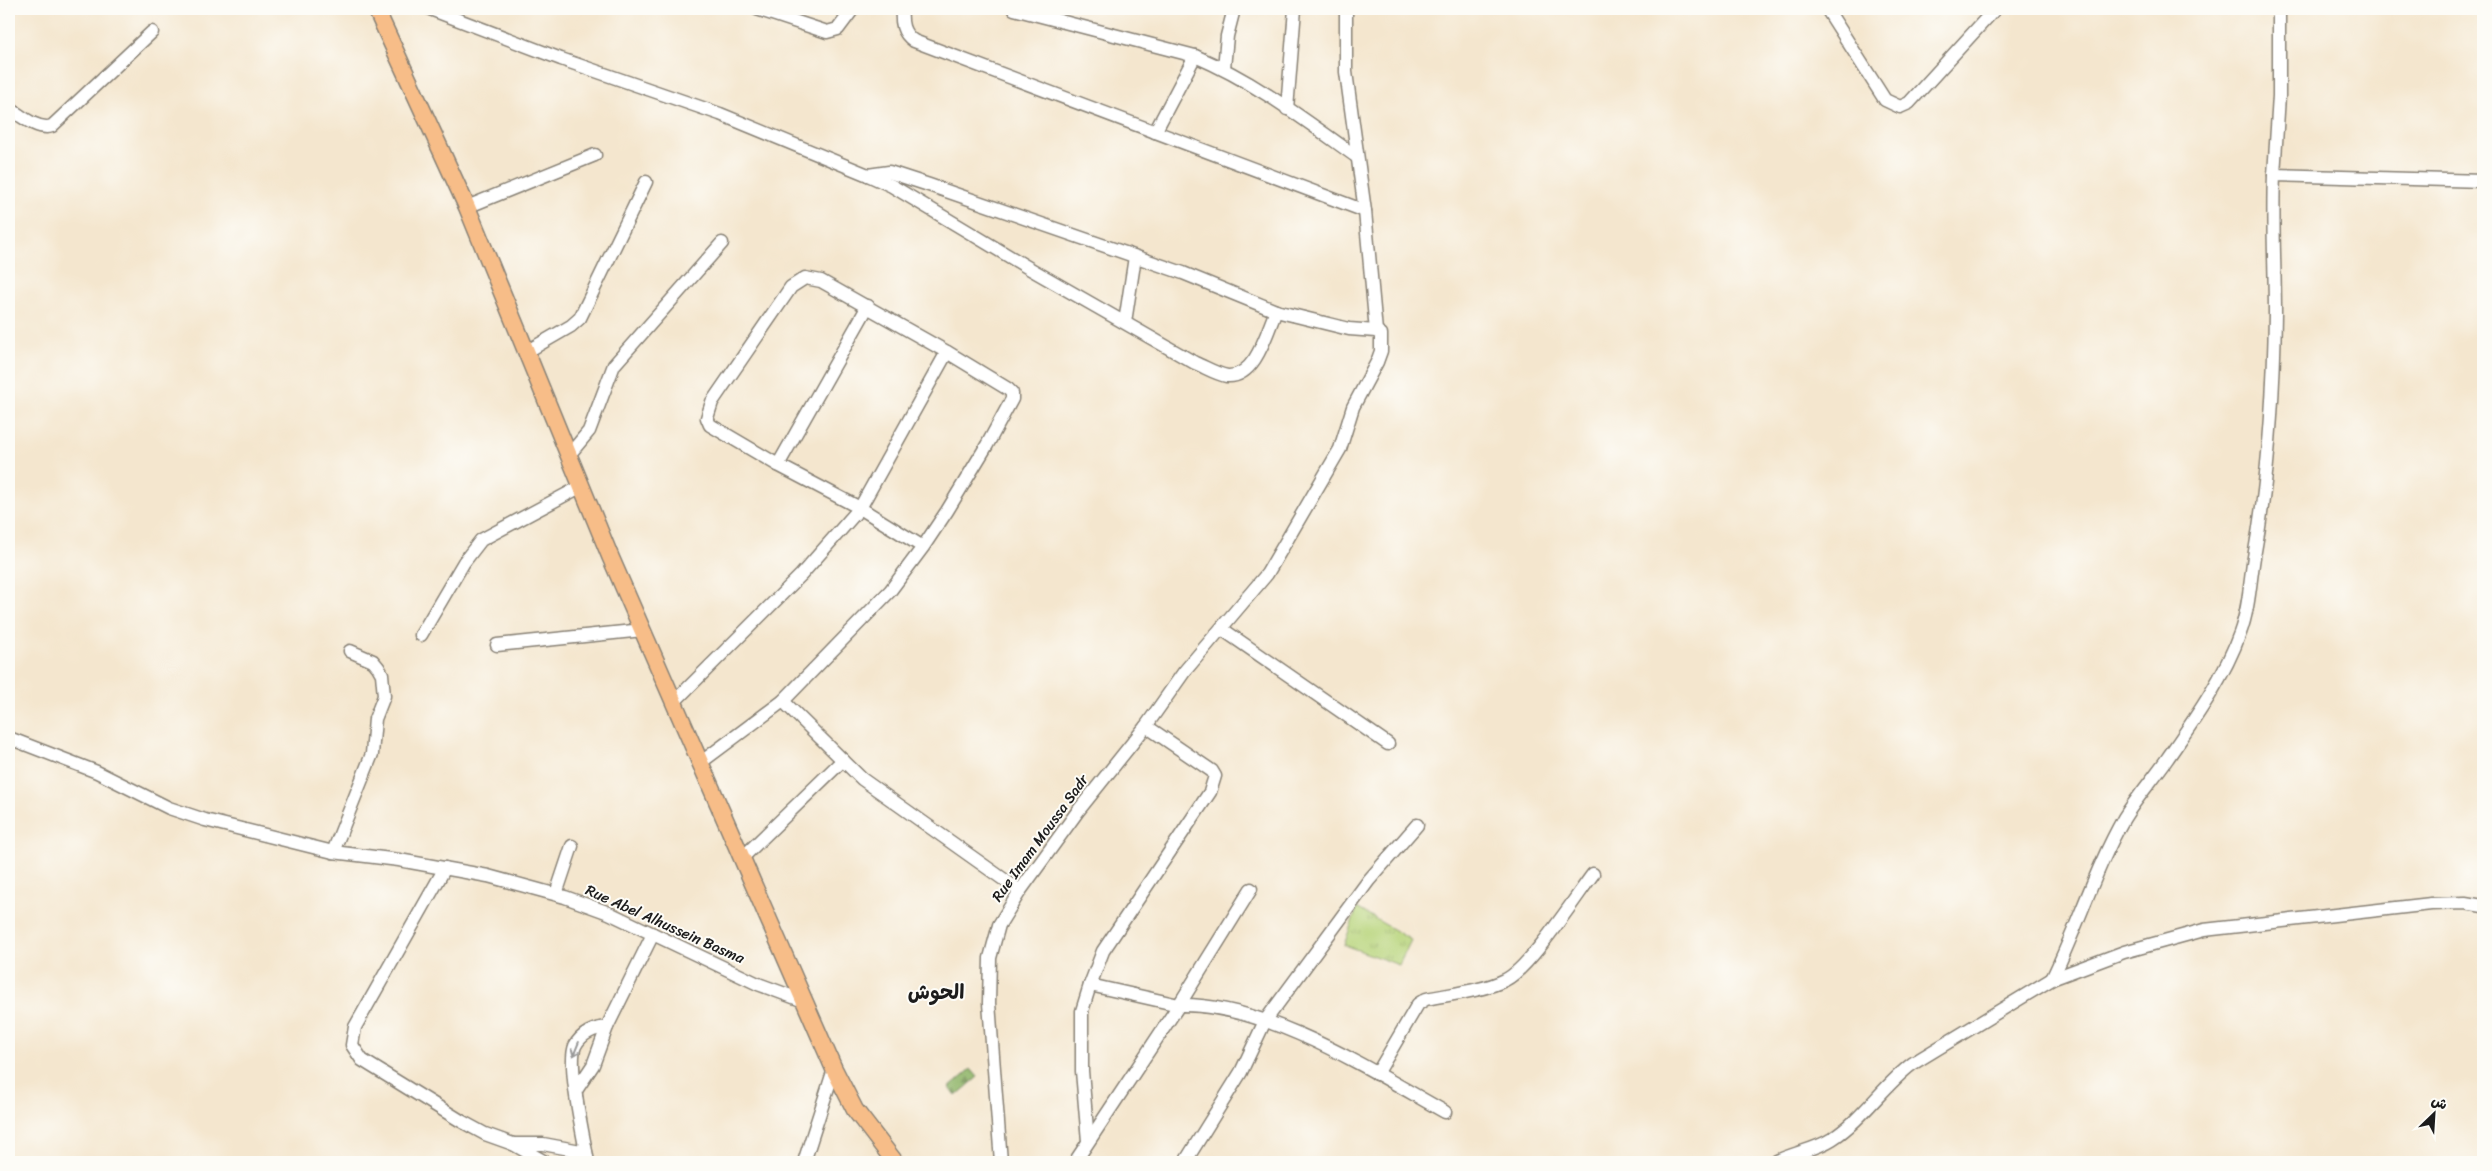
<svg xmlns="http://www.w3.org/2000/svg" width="2492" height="1171" viewBox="0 0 2492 1171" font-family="Sriracha,'Playpen Sans Arabic',sans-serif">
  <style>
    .grass { fill: url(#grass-tufts); stroke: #6a784b }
    .forest { fill: url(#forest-firs); stroke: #566943 }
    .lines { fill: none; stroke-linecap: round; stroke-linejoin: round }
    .minor-casing { stroke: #888175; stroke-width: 15 }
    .major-casing { stroke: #888175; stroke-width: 19 }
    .minor { stroke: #fff; stroke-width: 12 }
    .major { stroke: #f7bd88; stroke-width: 16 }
    .oneway { stroke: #999 }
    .labels { text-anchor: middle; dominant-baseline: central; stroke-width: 4; stroke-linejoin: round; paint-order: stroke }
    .street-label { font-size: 15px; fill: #1c1c1c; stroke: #fdfcf7 }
    .district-label { font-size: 20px; font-weight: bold; fill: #1c1c1c; stroke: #fdfcf7 }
  </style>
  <defs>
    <pattern id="grass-tufts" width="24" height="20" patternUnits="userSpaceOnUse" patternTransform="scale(1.25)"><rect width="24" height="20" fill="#b7d47a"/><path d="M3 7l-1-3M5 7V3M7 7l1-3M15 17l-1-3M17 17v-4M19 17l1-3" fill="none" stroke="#9db569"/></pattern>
    <pattern id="forest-firs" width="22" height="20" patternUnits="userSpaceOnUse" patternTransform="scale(1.25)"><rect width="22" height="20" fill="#91b66a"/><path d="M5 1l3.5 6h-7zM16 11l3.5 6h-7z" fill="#769356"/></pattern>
  </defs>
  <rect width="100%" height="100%" fill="#fdfcf7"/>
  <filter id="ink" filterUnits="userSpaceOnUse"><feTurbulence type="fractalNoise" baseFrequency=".02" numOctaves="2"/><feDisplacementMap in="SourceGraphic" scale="10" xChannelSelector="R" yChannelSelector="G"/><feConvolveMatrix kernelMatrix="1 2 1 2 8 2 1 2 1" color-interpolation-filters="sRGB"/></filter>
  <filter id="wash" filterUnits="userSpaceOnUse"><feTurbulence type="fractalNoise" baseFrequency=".0096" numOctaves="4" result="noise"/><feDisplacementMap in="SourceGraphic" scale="20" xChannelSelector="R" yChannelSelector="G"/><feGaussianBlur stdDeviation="1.12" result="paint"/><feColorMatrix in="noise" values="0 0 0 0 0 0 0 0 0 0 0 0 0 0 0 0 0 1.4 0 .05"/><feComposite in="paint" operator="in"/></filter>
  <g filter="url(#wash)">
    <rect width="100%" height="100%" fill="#f4e6ce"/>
    <path class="grass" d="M1357,908l54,32 -12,25 -55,-20z"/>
    <path class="forest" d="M971,1069l7,8 -22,19 -7,-8z"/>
  </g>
  <g filter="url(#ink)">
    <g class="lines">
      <g class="minor-casing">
        <g id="minor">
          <path d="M430,9l131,50 159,55 148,61 21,-3 40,13 254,88 93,38 73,18 27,2 5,3v17l-4,11 -24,45 -13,42 -73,125 -83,98 -38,54 -68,85 -58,80 -21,34 -9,33 -1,45 12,159"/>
          <path d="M757,9l70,23 11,-3 15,-20"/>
          <path d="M902,9c-1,13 0,24 12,32l451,170"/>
          <path d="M1014,9l181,47c59,25 110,64 162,101"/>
          <path d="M1346,9v63l19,139 11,120"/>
          <path d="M1827,9l58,91 15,7 9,-4 86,-94"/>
          <path d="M1224,68l3,-32 7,-27"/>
          <path d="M9,108c11,7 29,23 43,18l100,-94"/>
          <path d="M1287,109l8,-100"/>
          <path d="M1155,132l40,-76"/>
          <path d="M868,175l24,11 135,81 168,96c10,4 21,11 32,13 29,2 40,-45 49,-65"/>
          <path d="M2274,175l5,-79v-87"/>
          <path d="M467,207l128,-52"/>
          <path d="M1125,322l10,-65"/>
          <path d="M526,352l45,-26 9,-8 66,-136"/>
          <path d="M569,455l20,-24 25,-66 108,-122"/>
          <path d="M778,465l90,-159"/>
          <path d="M1222,629l166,115"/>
          <path d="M421,635l43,-73 17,-22 101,-54"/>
          <path d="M497,645l146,-15"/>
          <path d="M675,701l126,-126 59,-67 87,-156"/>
          <path d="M783,701l79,78 158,112"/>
          <path d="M9,738l88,34 72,36 36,12 128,32 66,8 89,16 77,21 44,16 149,71 46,17"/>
          <path d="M700,763l83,-62 107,-110 33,-44 24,-36 40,-66 25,-46v-6l-4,-4 -61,-37 -126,-71 -16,-3 -14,9 -79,115 -5,16 3,7 68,40 82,43 63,39"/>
          <path d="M333,852l39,-98 3,-35 9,-23 -2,-22 -4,-7 -5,-6 -23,-10"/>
          <path d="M742,858l101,-98"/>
          <path d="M445,868l-90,159 -3,18 10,15 99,61 24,13 28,10 32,18"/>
          <path d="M556,894l16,-48"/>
          <path d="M2052,979c26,-53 43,-110 72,-161 13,-21 29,-39 43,-59 27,-39 57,-81 73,-126 9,-24 10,-51 14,-76 15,-81 20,-162 21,-244 0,-46 -3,-92 -1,-138l209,6"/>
          <path d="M1090,985l89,20 72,-116"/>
          <path d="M1377,1074l41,-70 8,-5c24,-5 57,-8 79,-19 24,-11 70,-82 88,-106"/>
          <path d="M577,1089l16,-24 14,-38 46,-93"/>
          <path d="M1088,1141l-6,-70v-60l8,-26 13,-34 107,-159 5,-16 -3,-5 -66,-45"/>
          <path d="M513,1144h30l43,8"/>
          <path d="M588,1162c-4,-23 -21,-97 -13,-116 6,-12 19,-18 32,-19"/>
          <path d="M804,1162l30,-93"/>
          <path d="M1075,1162l104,-157c88,-2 191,65 266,107"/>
          <path d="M1185,1162l56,-90 24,-51 104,-141 48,-55"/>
          <path d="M1775,1162c18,-9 40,-12 57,-23 31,-20 51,-53 80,-75l140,-85 72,-27 80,-22 227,-26 34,-1 18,3"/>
        </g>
      </g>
      <g class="major-casing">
        <path id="major" d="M376,9l91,198 143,349 224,513 21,41 40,52"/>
      </g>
      <use href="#minor" class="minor"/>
      <use href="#major" class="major"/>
    </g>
    <defs><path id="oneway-shaft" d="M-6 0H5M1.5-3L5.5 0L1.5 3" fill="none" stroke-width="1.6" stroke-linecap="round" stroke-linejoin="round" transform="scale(1.25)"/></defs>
    <use class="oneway" href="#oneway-shaft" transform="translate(576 1049) rotate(112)"/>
  </g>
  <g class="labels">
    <g class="street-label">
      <text transform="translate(1040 838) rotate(-54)">Rue Imam Moussa Sadr</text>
      <text transform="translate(665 924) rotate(24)">Rue Abel Alhussein Basma</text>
    </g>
    <g class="district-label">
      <text x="936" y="992">الحوش</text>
    </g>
  </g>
  <rect width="2492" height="1171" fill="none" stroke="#fdfcf7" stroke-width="30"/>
  <g transform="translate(2434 1114) rotate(25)" stroke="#fdfcf7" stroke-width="4" paint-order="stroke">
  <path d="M0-4L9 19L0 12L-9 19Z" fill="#1c1c1c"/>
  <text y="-8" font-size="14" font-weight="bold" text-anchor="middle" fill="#1c1c1c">ش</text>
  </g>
</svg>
